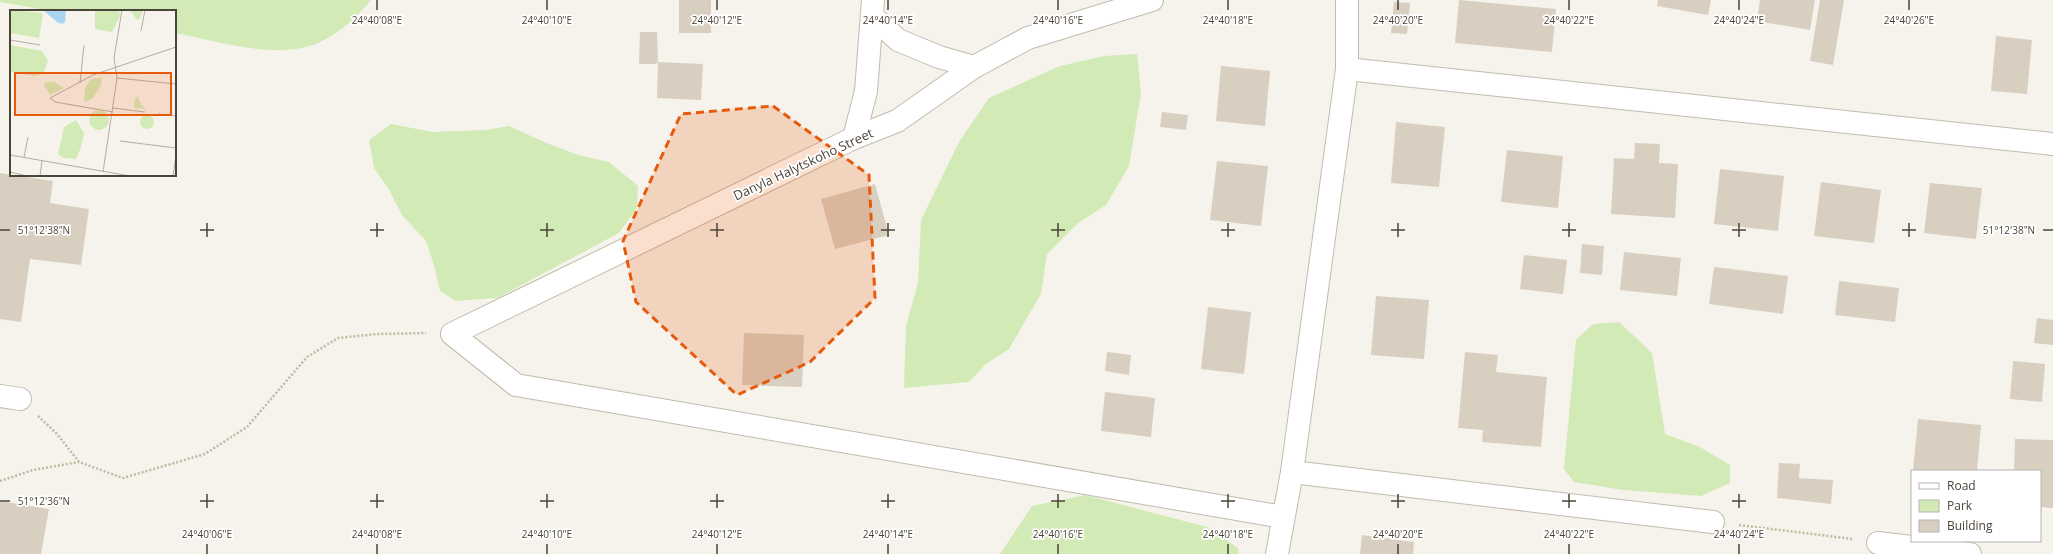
<svg xmlns="http://www.w3.org/2000/svg" width="2053" height="554" viewBox="0 0 2053 554" font-family="'Open Sans',sans-serif">
  <style>
    .green { fill: #d2eab5 }
    .building { fill: #d8cfc1 }
    .lines { fill: none; stroke-linecap: round; stroke-linejoin: round }
    .minor-casing { stroke: #c2bbae; stroke-width: 24 }
    .path { stroke: #c4b79f; stroke-width: 2.5; stroke-dasharray: 2 2; stroke-linecap: butt }
    .minor { stroke: #fff; stroke-width: 22 }
    .marked { fill: #e8590c; fill-opacity: 0.2; stroke: #e8590c; stroke-width: 3; stroke-dasharray: 8 5; stroke-linejoin: round }
    .ticks { fill: none; stroke: #4b4439; stroke-width: 1.5 }
    .labels { text-anchor: middle; dominant-baseline: central; stroke-width: 3.5; stroke-linejoin: round; paint-order: stroke }
    .street-label { font-size: 13px; fill: #4b4439; stroke: #fff }
    .inset-road { fill: none; stroke: #b2ada4; stroke-width: 1 }
    .view { fill: #e8590c; fill-opacity: 0.15; stroke: #e8590c; stroke-width: 2 }
    .inset-edge { fill: none; stroke: #4b4439; stroke-width: 2 }
    .ticks-label { font-size: 10px; text-anchor: middle; fill: #4b4439; stroke: #fff; stroke-width: 3.5; stroke-linejoin: round; paint-order: stroke }
  </style>
  <rect width="100%" height="100%" fill="#f6f3ec"/>
  <g class="green">
    <path d="M0,0h371c-13,16 -30,32 -49,41 -40,21 -105,0 -147,-8v-22h-124l-51,-9z"/>
    <path d="M1137,54l4,39 -12,73 -23,39 -28,18 -31,31 -6,40 -32,55 -23,15 -17,18 -65,6 2,-62 12,-43 3,-63 38,-78 30,-44 71,-32 44,-10z"/>
    <path d="M391,124l42,8 52,-2 24,-4 35,16 34,13 31,7 29,24 -1,22 -18,25 -122,65 -41,3 -16,-10 -6,-26 -8,-24 -24,-26 -14,-27 -14,-20 -5,-28z"/>
    <path d="M1619,322l33,31 13,81 35,13 30,18v18l-29,13 -78,-6 -49,-8 -10,-13 12,-129 17,-16z"/>
    <path d="M1085,495l122,32 31,21 1,6h-239l32,-48z"/>
  </g>
  <g class="building">
    <rect x="679" y="0" width="32" height="33"/>
    <path d="M1459,0l97,9 -4,43 -97,-9z"/>
    <path d="M1658,0h53l-3,15 -51,-9z"/>
    <path d="M1760,0h55l-5,30 -53,-9z"/>
    <path d="M1820,0h24l-11,65 -23,-4z"/>
    <path d="M1394,2l16,1 -3,31 -16,-1z"/>
    <path d="M640,32h17l1,30 -2,2h-17z"/>
    <path d="M1996,36l36,4 -5,54 -36,-3z"/>
    <path d="M658,62l45,2 -2,36 -44,-2z"/>
    <path d="M1221,66l49,5 -5,55 -49,-5z"/>
    <path d="M1162,112l26,3 -2,15 -26,-3z"/>
    <path d="M1396,122l49,5 -6,60 -48,-4z"/>
    <path d="M1635,143l25,1 -1,19 19,1 -3,54 -64,-4 3,-56 20,1z"/>
    <path d="M1507,150l56,6 -5,52 -57,-6z"/>
    <path d="M1217,161l51,5 -7,60 -51,-6z"/>
    <path d="M1720,169l64,7 -6,55 -64,-7z"/>
    <path d="M0,173l53,8 -3,22 39,6 -8,56 -51,-6 -9,63 -21,-3z"/>
    <path d="M1821,182l60,8 -7,53 -60,-7z"/>
    <path d="M1930,183l52,5 -6,51 -52,-6z"/>
    <path d="M875,184l14,51 -54,14 -14,-50z"/>
    <path d="M1582,244l22,2 -2,29 -22,-2z"/>
    <path d="M1624,252l57,6 -4,38 -57,-6z"/>
    <path d="M1524,255l43,5 -4,34 -43,-5z"/>
    <path d="M1714,267l74,9 -5,38 -74,-10z"/>
    <path d="M1839,281l60,7 -4,34 -60,-7z"/>
    <path d="M1376,296l53,4 -5,59 -53,-4z"/>
    <path d="M1208,307l43,5 -7,62 -43,-5z"/>
    <path d="M2037,318l16,2v25l-19,-2z"/>
    <path d="M744,333l60,2 -2,52 -60,-2z"/>
    <path d="M1107,352l24,3 -2,20 -24,-4z"/>
    <path d="M1465,352l33,3 -2,17 51,5 -6,70 -59,-5 1,-12 -25,-2z"/>
    <path d="M2013,361l32,3 -3,38 -32,-3z"/>
    <path d="M1105,392l50,6 -4,39 -50,-6z"/>
    <path d="M1918,419l63,6 -4,46h-64z"/>
    <path d="M2015,439l38,1v68l-13,-1v-36h-26z"/>
    <path d="M1779,463l21,1 -1,14 34,2 -2,24 -54,-6z"/>
    <path d="M0,501l49,8 -8,45h-41z"/>
    <path d="M1362,535l52,7 -1,12h-53z"/>
  </g>
  <g class="lines">
    <g class="minor-casing">
      <g id="minor">
        <path d="M1152,0l-124,38 -54,29 -77,54 -43,17 -402,196 64,51 767,132"/>
        <path d="M872,16l26,24 41,17 35,10"/>
        <path d="M1347,69l706,75"/>
        <path d="M854,138l12,-47 7,-91"/>
        <path d="M0,396l20,3"/>
        <path d="M1292,472l421,50"/>
        <path d="M1878,543l92,11"/>
        <path d="M1277,554l15,-82 55,-403v-69"/>
      </g>
    </g>
    <g class="path">
      <path d="M38,416l19,18 22,28 44,16 82,-24 42,-27 60,-70 31,-19 39,-4 49,-1"/>
      <path d="M0,481l33,-11 46,-8"/>
      <path d="M1739,525l114,14"/>
    </g>
    <use href="#minor" class="minor"/>
  </g>
  <path class="marked" d="M773,106l96,69 6,123 -65,64 -73,33 -101,-93 -13,-61 58,-127z"/>
  <path class="ticks" d="M377,0v10M547,0v10M717,0v10M888,0v10M1058,0v10M1228,0v10M1398,0v10M1569,0v10M1739,0v10M1909,0v10M207,223v14M377,223v14M547,223v14M717,223v14M888,223v14M1058,223v14M1228,223v14M1398,223v14M1569,223v14M1739,223v14M1909,223v14M0,230h10M200,230h14M370,230h14M540,230h14M710,230h14M881,230h14M1051,230h14M1221,230h14M1391,230h14M1562,230h14M1732,230h14M1902,230h14M2043,230h10M207,494v14M377,494v14M547,494v14M717,494v14M888,494v14M1058,494v14M1228,494v14M1398,494v14M1569,494v14M1739,494v14M0,501h10M200,501h14M370,501h14M540,501h14M710,501h14M881,501h14M1051,501h14M1221,501h14M1391,501h14M1562,501h14M1732,501h14M207,544v10M377,544v10M547,544v10M717,544v10M888,544v10M1058,544v10M1228,544v10M1398,544v10M1569,544v10M1739,544v10"/>
  <g class="labels">
    <g class="street-label">
      <text transform="translate(803 164) rotate(-25)">Danyla Halytskoho Street</text>
    </g>
  </g>
  <g transform="translate(10 10)">
    <rect width="166" height="166" fill="#f6f3ec"/>
    <path d="M0,0l33,3 -4,25 -29,-5zM85,0h24l1,6 -8,16 -17,-3zM120,0h13l-3,9 -3,1zM0,35l32,6 6,10 -5,13 -8,2 -25,-4zM92,67l-1,8 -9,14 -8,3 1,-13 5,-9zM35,72h9l10,6 -14,7 -6,-10zM128,87l3,8 5,4 -12,-1 1,-10zM79 110a10 10 0 1 1 20 0a10 10 0 1 1-20 0ZM130 112a7 7 0 1 1 14 0a7 7 0 1 1-14 0ZM66,110l8,13 -3,14 -5,12 -13,-1 -5,-4 6,-27z" fill="#d2eab5"/>
    <path d="M33,0h23l-1,12 -3,2 -5,-2z" fill="#a9d4f2"/>
    <path class="inset-road" d="M131,21l4,-21M0,30l30,5M107,68l59,6M70,73l4,-38M103,98l32,4M103,102l-58,-10 -5,-4 43,-23 83,-28M148,104l18,2M110,131l56,7M0,145l120,21M14,147l4,-20M0,162l17,4M93,162l14,-94 -3,-20 8,-48M30,166l2,-15M163,166l3,-21"/>
    <path class="view" d="M5,63h156v42h-156z"/>
    <rect width="166" height="166" class="inset-edge"/>
  </g>
  <g class="ticks-label">
    <text x="377" y="24">24°40'08"E</text>
    <text x="547" y="24">24°40'10"E</text>
    <text x="717" y="24">24°40'12"E</text>
    <text x="888" y="24">24°40'14"E</text>
    <text x="1058" y="24">24°40'16"E</text>
    <text x="1228" y="24">24°40'18"E</text>
    <text x="1398" y="24">24°40'20"E</text>
    <text x="1569" y="24">24°40'22"E</text>
    <text x="1739" y="24">24°40'24"E</text>
    <text x="1909" y="24">24°40'26"E</text>
    <text x="44" y="234">51°12'38"N</text>
    <text x="2009" y="234">51°12'38"N</text>
    <text x="44" y="505">51°12'36"N</text>
    <text x="207" y="538">24°40'06"E</text>
    <text x="377" y="538">24°40'08"E</text>
    <text x="547" y="538">24°40'10"E</text>
    <text x="717" y="538">24°40'12"E</text>
    <text x="888" y="538">24°40'14"E</text>
    <text x="1058" y="538">24°40'16"E</text>
    <text x="1228" y="538">24°40'18"E</text>
    <text x="1398" y="538">24°40'20"E</text>
    <text x="1569" y="538">24°40'22"E</text>
    <text x="1739" y="538">24°40'24"E</text>
  </g>
  <rect x="1911" y="470" width="130" height="72" fill="#ffffff" stroke="#b7b4b0"/>
  <rect x="1919" y="483" width="20" height="6" fill="#ffffff" stroke="#b7b4b0"/>
  <text x="1947" y="490" font-size="12" fill="#4b4439">Road</text>
  <rect x="1919" y="500" width="20" height="12" fill="#d2eab5" stroke="#b7b4b0"/>
  <text x="1947" y="510" font-size="12" fill="#4b4439">Park</text>
  <rect x="1919" y="520" width="20" height="12" fill="#d8cfc1" stroke="#b7b4b0"/>
  <text x="1947" y="530" font-size="12" fill="#4b4439">Building</text>
</svg>
